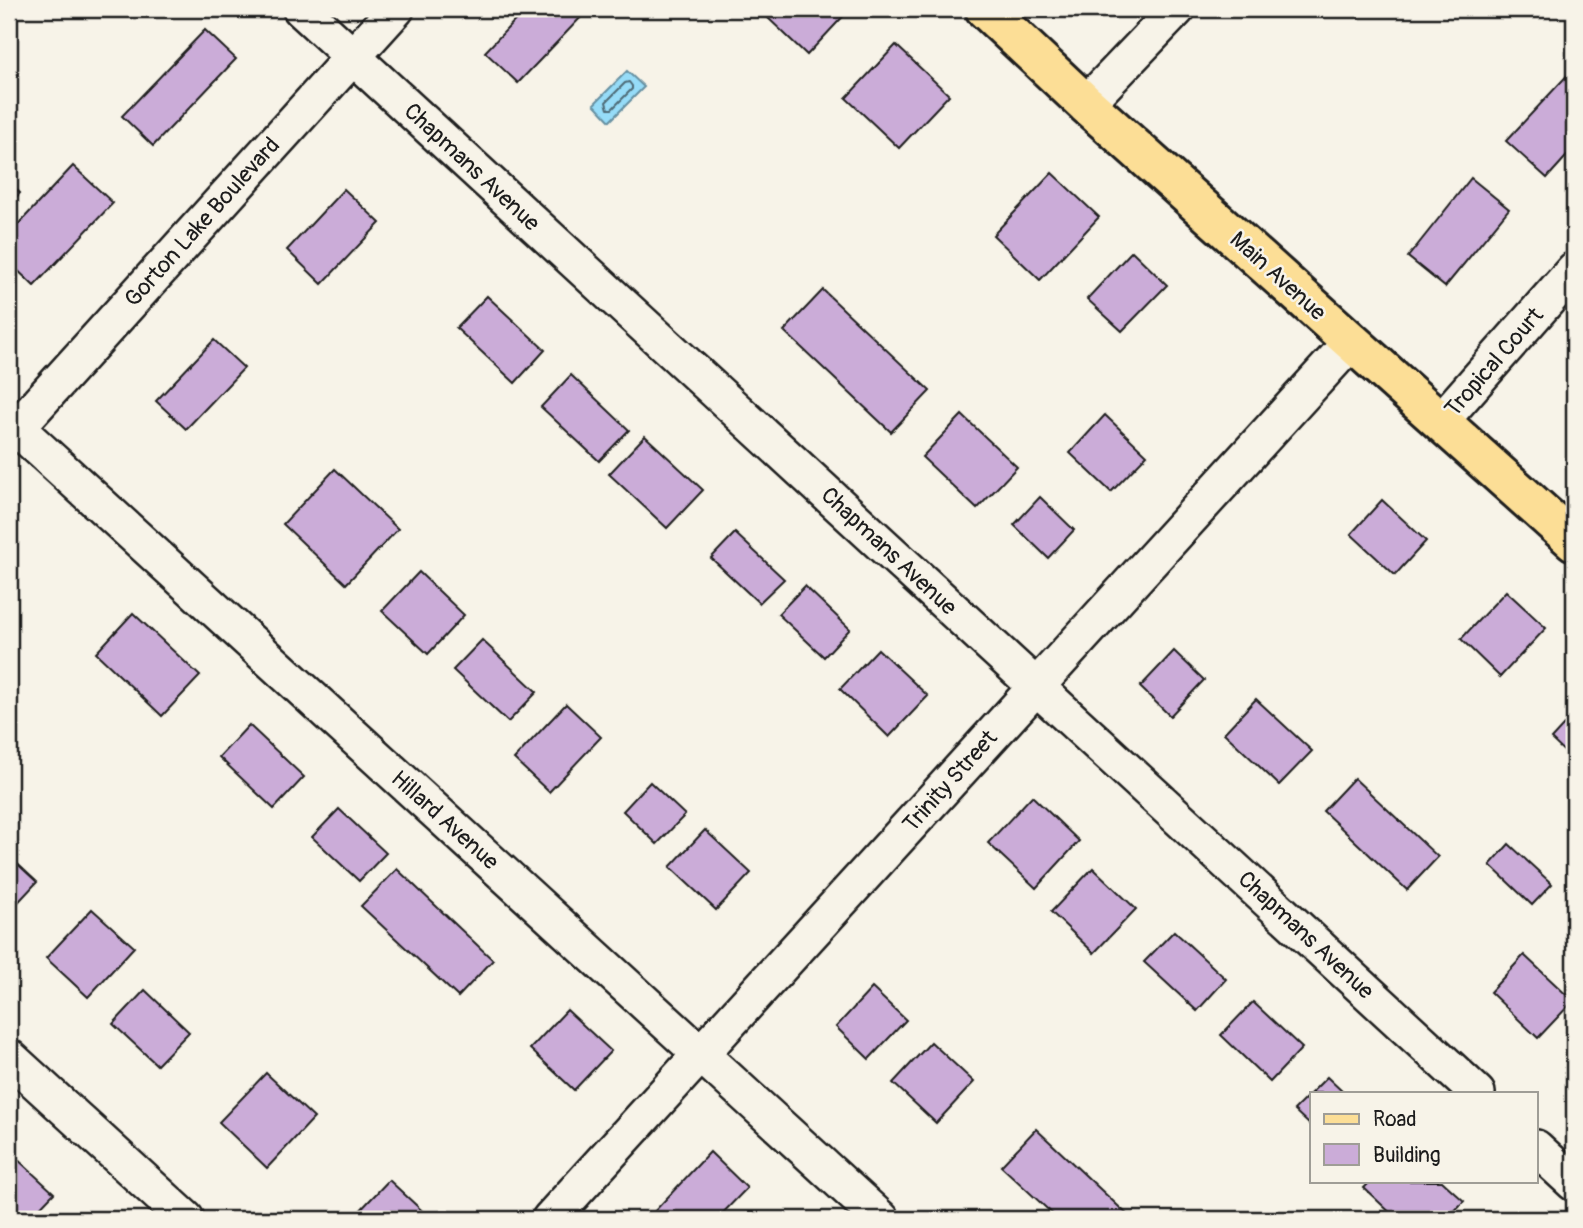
<svg xmlns="http://www.w3.org/2000/svg" width="1583" height="1228" viewBox="0 0 1583 1228" font-family="Pangolin,sans-serif">
  <style>
    .water { fill: #96dcf8; stroke: #658fa0; stroke-width: 2 }
    .lines { fill: none; stroke-linecap: round; stroke-linejoin: round }
    .shore { stroke: #4d6974; stroke-width: 2 }
    .building { fill: #cbacd8; stroke: #1c1c1c; stroke-width: 2 }
    .street-casing { stroke: #1c1c1c; stroke-width: 40 }
    .primary-casing { stroke: #1c1c1c; stroke-width: 44 }
    .street { stroke: #f7f3e8; stroke-width: 35 }
    .primary { stroke: #fcde96; stroke-width: 38 }
    .labels { text-anchor: middle; dominant-baseline: central; stroke-width: 5; stroke-linejoin: round; paint-order: stroke }
    .street-label { font-size: 23px; fill: #1c1c1c; stroke: #f7f3e8 }
  </style>
  <rect width="100%" height="100%" fill="#f7f3e8"/>
  <filter id="ink" filterUnits="userSpaceOnUse"><feTurbulence type="fractalNoise" baseFrequency=".0143" numOctaves="2"/><feDisplacementMap in="SourceGraphic" scale="14" xChannelSelector="R" yChannelSelector="G"/><feConvolveMatrix kernelMatrix="1 2 1 2 8 2 1 2 1" color-interpolation-filters="sRGB"/></filter>
  <g filter="url(#ink)">
    <path class="water" d="M627,71l17,16 -34,34 -16,-17z"/>
    <g class="lines">
      <path class="shore" d="M629,82l3,4v3l-20,20h-4l-2,-7 19,-19z"/>
    </g>
    <g class="building">
      <path d="M118,9h15l-7,7z"/>
      <path d="M526,9h53l5,5 -66,69 -33,-31z"/>
      <path d="M775,9h75l-43,46 -40,-38z"/>
      <path d="M205,30l31,29 -83,87 -31,-30z"/>
      <path d="M896,45l53,50 -50,53 -53,-50z"/>
      <path d="M1574,68v80l-27,30 -41,-37z"/>
      <path d="M73,166l40,37 -79,83 -25,-24v-28z"/>
      <path d="M1052,173l47,44 -59,63 -47,-45z"/>
      <path d="M1471,178l38,31 -64,78 -37,-30z"/>
      <path d="M9,182l11,11 -11,12z"/>
      <path d="M344,189l36,34 -58,61 -35,-34z"/>
      <path d="M1132,251l35,34 -45,46 -35,-32z"/>
      <path d="M823,290l107,101 -39,41 -107,-101z"/>
      <path d="M487,296l58,54 -30,33 -59,-55z"/>
      <path d="M214,340l30,28 -58,61 -30,-28z"/>
      <path d="M571,375l58,55 -30,31 -58,-54z"/>
      <path d="M962,415l55,52 -40,42 -55,-52z"/>
      <path d="M1105,415l42,40 -36,37 -41,-39z"/>
      <path d="M645,436l58,54 -36,38 -58,-54z"/>
      <path d="M335,469l63,60 -52,55 -63,-60z"/>
      <path d="M1040,497l34,33 -26,28 -34,-33z"/>
      <path d="M1382,500l44,41 -31,34 -44,-41z"/>
      <path d="M735,533l49,46 -25,24 -48,-45z"/>
      <path d="M419,572l45,43 -36,39 -46,-43z"/>
      <path d="M805,586l45,43 -26,28 -46,-43z"/>
      <path d="M1506,591l40,37 -46,49 -39,-38z"/>
      <path d="M133,613l67,63 -38,40 -66,-63z"/>
      <path d="M482,640l55,52 -29,30 -55,-52z"/>
      <path d="M878,649l50,47 -39,41 -49,-48z"/>
      <path d="M1174,651l30,29 -34,36 -30,-29z"/>
      <path d="M1256,699l56,52 -33,34 -55,-52z"/>
      <path d="M566,704l35,33 -52,55 -35,-33z"/>
      <path d="M1574,714v47l-23,-22z"/>
      <path d="M249,725l55,52 -30,32 -55,-52z"/>
      <path d="M1354,778l84,79 -31,33 -84,-79z"/>
      <path d="M650,782l35,33 -28,29 -34,-33z"/>
      <path d="M1032,796l47,45 -43,47 -48,-45z"/>
      <path d="M339,809l47,44 -27,28 -47,-44z"/>
      <path d="M705,830l46,43 -35,37 -46,-43z"/>
      <path d="M1509,844l43,40 -20,21 -42,-40z"/>
      <path d="M9,856l28,26 -28,30z"/>
      <path d="M1093,868l43,41 -42,44 -43,-41z"/>
      <path d="M397,869l96,91 -35,37 -97,-91z"/>
      <path d="M92,909l42,38 -46,50 -42,-39z"/>
      <path d="M1174,931l52,48 -29,32 -53,-49z"/>
      <path d="M1524,955l49,46 -35,37 -48,-46z"/>
      <path d="M872,988l34,32 -37,39 -33,-32z"/>
      <path d="M145,990l44,42 -32,33 -44,-41z"/>
      <path d="M1253,1002l49,46 -32,34 -49,-47z"/>
      <path d="M567,1010l44,41 -37,39 -44,-41z"/>
      <path d="M931,1042l43,40 -38,41 -43,-40z"/>
      <path d="M266,1073l48,45 -47,50 -48,-46z"/>
      <path d="M1327,1077l17,16h-32v34l-18,-17z"/>
      <path d="M1036,1129l96,90h-74l-57,-53z"/>
      <path d="M710,1152l37,36 -30,31h-63l-4,-3z"/>
      <path d="M15,1157l39,36 -25,26h-18l-2,-2v-53z"/>
      <path d="M389,1180l42,39h-75l-2,-2z"/>
      <path d="M1371,1181h71l22,20 -17,18h-50l-33,-31z"/>
    </g>
    <g class="lines">
      <g class="street-casing">
        <g id="street">
          <path d="M301,9l1176,1084"/>
          <path d="M1086,104l91,-95"/>
          <path d="M9,421l872,798"/>
          <path d="M1441,421l133,-151"/>
          <path d="M9,436l387,-427"/>
          <path d="M9,1057l177,162"/>
          <path d="M1536,1148l38,35"/>
          <path d="M550,1219l801,-877"/>
        </g>
      </g>
      <g class="primary-casing">
        <path id="primary" d="M985,9l101,95 488,437"/>
      </g>
      <use href="#street" class="street"/>
      <use href="#primary" class="primary"/>
    </g>
  </g>
  <g class="labels">
    <g class="street-label">
      <text transform="translate(472 167) rotate(43)">Chapmans Avenue</text>
      <text transform="translate(202 222) rotate(-48)">Gorton Lake Boulevard</text>
      <text transform="translate(1278 276) rotate(42)">Main Avenue</text>
      <text transform="translate(1494 362) rotate(-49)">Tropical Court</text>
      <text transform="translate(889 551) rotate(43)">Chapmans Avenue</text>
      <text transform="translate(950 781) rotate(-48)">Trinity Street</text>
      <text transform="translate(445 820) rotate(42)">Hillard Avenue</text>
      <text transform="translate(1306 935) rotate(43)">Chapmans Avenue</text>
    </g>
  </g>
  <rect width="1583" height="1228" fill="none" stroke="#f7f3e8" stroke-width="35"/>
  <rect x="18" y="18" width="1548" height="1193" fill="none" stroke="#1c1c1c" stroke-width="2.5" filter="url(#ink)"/>
  <rect x="1310" y="1092" width="228" height="91" fill="#f7f3e8" stroke="#9f9d96" stroke-width="2"/>
  <rect x="1324" y="1114" width="35" height="10" fill="#fcde96" stroke="#9f9d96" stroke-width="2"/>
  <text x="1373" y="1126" font-size="21" fill="#1c1c1c">Road</text>
  <rect x="1324" y="1144" width="35" height="21" fill="#cbacd8" stroke="#9f9d96" stroke-width="2"/>
  <text x="1373" y="1162" font-size="21" fill="#1c1c1c">Building</text>
</svg>
